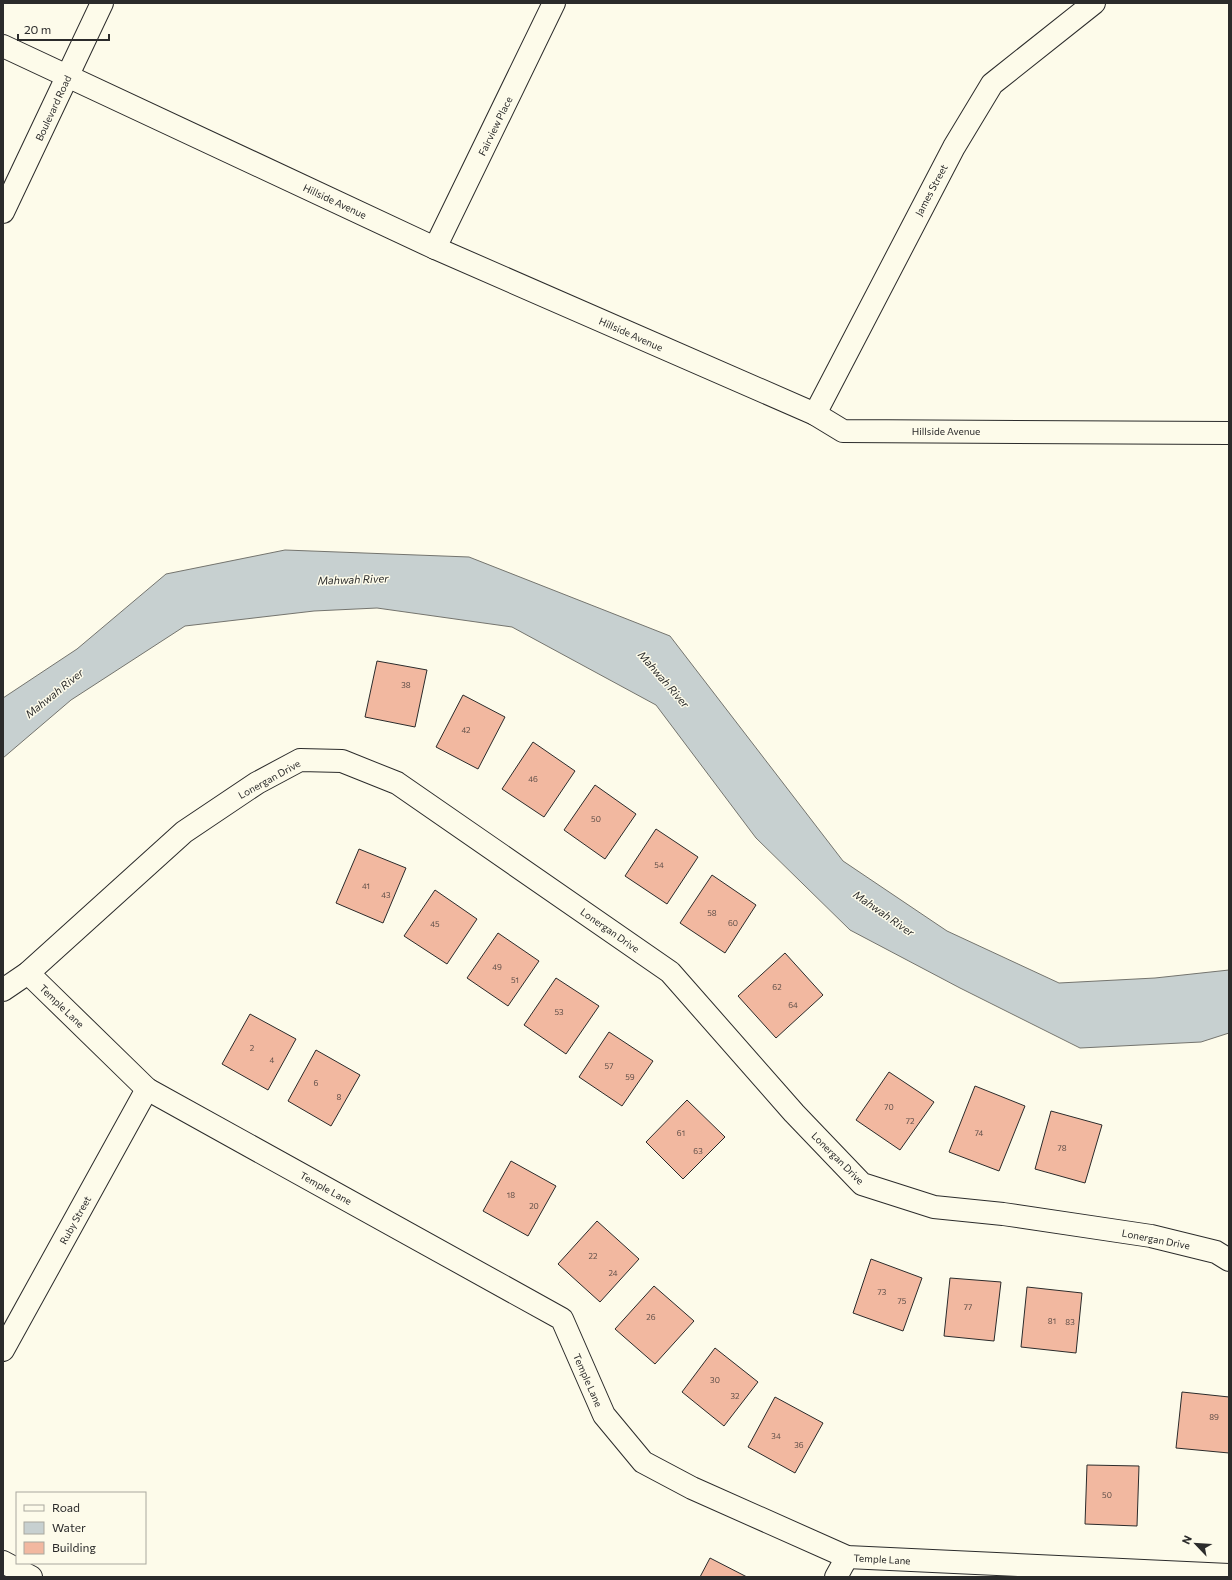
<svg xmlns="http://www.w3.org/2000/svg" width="1232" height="1580" viewBox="0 0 1232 1580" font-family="Commissioner,sans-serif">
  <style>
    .water { fill: #c7d0d0; stroke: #74746e }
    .building { fill: #f2b8a0; stroke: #2b2b2b }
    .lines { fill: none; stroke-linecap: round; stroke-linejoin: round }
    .minor-casing { stroke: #2b2b2b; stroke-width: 24 }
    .minor { stroke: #fdfbea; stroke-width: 22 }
    .labels { text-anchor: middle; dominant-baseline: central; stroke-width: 3; stroke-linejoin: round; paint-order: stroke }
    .number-label { font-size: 8px; fill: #5d4e48 }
    .street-label { font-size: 10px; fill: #2b2b2b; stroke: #fdfbea }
    .water-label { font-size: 11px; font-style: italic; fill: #2b2b2b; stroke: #fdfbea }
  </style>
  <rect width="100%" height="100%" fill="#fdfbea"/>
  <path class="water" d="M285,550l184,7 201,79 173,225 104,70 112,52 96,-5 74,-8v63l-28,9 -121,6 -120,-60 -110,-58 -94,-92 -100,-133 -144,-78 -135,-19 -63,3 -129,15 -114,74 -68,58v-60l74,-49 89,-75z"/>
  <g class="building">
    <path d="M377,661l50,9 -12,57 -50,-10z"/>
    <path d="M463,695l42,22 -27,52 -42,-22z"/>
    <path d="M533,742l42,29 -31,46 -42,-28z"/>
    <path d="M595,785l41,29 -31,45 -41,-29z"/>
    <path d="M656,829l42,28 -31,47 -42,-28z"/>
    <path d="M359,849l47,19 -23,55 -47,-20z"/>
    <path d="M712,875l44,30 -31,48 -45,-30z"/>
    <path d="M435,890l42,29 -30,45 -43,-28z"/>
    <path d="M498,933l41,28 -31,45 -41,-28z"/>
    <path d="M785,953l38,42 -47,43 -38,-42z"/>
    <path d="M556,978l43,28 -33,48 -42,-29z"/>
    <path d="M250,1014l46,25 -28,51 -46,-26z"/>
    <path d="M609,1032l44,29 -31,45 -43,-29z"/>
    <path d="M316,1050l44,25 -29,51 -43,-25z"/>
    <path d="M889,1072l45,30 -34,48 -44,-30z"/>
    <path d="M975,1086l50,20 -26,65 -50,-19z"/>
    <path d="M687,1100l38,37 -42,42 -37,-37z"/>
    <path d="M1051,1111l51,14 -17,58 -50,-14z"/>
    <path d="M511,1161l45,25 -28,50 -45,-25z"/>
    <path d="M597,1221l42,38 -39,43 -42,-38z"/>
    <path d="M871,1259l51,19 -19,53 -50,-18z"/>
    <path d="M950,1278l51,4 -7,59 -50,-5z"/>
    <path d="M654,1286l40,35 -39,43 -40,-35z"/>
    <path d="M1027,1287l55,6 -6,60 -55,-6z"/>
    <path d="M715,1348l43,34 -34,44 -42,-34z"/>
    <path d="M1182,1392l47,5v56l-53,-5z"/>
    <path d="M775,1397l48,26 -28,50 -47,-26z"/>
    <path d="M1087,1465l52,1 -2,60 -52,-2z"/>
    <path d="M710,1558l37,19h-47z"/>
  </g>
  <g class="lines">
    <g class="minor-casing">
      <g id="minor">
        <path d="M3,46l432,202 380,166 28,17 386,2"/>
        <path d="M3,212l99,-209"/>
        <path d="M435,248l119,-245"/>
        <path d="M815,414l139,-267 38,-63 102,-81"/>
        <path d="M28,973l119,116 415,230 42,96 39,47 49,26 155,69 382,18"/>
        <path d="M3,990l25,-17 156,-141 73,-49 43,-23 42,1 55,22 273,189 124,141 68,71 72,23 69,7 148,22 65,16 13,8"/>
        <path d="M3,1350l144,-261"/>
        <path d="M3,1562l28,15"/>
        <path d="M836,1577l11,-20"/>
      </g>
    </g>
    <use href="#minor" class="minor"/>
  </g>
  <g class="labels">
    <g class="number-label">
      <text x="406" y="685">38</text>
      <text x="466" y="730">42</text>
      <text x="533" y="779">46</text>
      <text x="596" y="819">50</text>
      <text x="659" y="865">54</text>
      <text x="366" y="886">41</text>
      <text x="386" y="895">43</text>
      <text x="712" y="913">58</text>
      <text x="733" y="923">60</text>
      <text x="435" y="924">45</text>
      <text x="497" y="967">49</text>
      <text x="515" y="980">51</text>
      <text x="777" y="987">62</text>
      <text x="793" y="1005">64</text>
      <text x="559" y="1012">53</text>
      <text x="252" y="1048">2</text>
      <text x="272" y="1060">4</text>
      <text x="609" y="1066">57</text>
      <text x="630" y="1077">59</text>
      <text x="316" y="1083">6</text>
      <text x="339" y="1097">8</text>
      <text x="889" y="1107">70</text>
      <text x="910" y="1121">72</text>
      <text x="681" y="1133">61</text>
      <text x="979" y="1133">74</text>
      <text x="1062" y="1148">78</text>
      <text x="698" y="1151">63</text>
      <text x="511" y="1195">18</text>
      <text x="534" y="1206">20</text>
      <text x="593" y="1256">22</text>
      <text x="613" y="1273">24</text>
      <text x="882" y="1292">73</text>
      <text x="902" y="1301">75</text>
      <text x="968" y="1307">77</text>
      <text x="651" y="1317">26</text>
      <text x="1052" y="1321">81</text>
      <text x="1070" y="1322">83</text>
      <text x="715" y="1380">30</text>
      <text x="735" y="1396">32</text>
      <text x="1214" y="1417">89</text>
      <text x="776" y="1436">34</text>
      <text x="799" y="1445">36</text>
      <text x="1107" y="1495">50</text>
    </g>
    <g class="street-label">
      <text transform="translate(53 108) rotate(-65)">Boulevard Road</text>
      <text transform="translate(495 126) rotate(-64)">Fairview Place</text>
      <text transform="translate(931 190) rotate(-62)">James Street</text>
      <text transform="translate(335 201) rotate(25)">Hillside Avenue</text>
      <text transform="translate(631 334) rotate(24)">Hillside Avenue</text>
      <text x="946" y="431">Hillside Avenue</text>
      <text transform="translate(269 779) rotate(-29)">Lonergan Drive</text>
      <text transform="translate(610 930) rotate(35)">Lonergan Drive</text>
      <text transform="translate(62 1006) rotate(44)">Temple Lane</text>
      <text transform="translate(838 1158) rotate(45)">Lonergan Drive</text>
      <text transform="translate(326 1188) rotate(29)">Temple Lane</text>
      <text transform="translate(75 1220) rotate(-61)">Ruby Street</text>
      <text transform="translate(1156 1239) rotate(11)">Lonergan Drive</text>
      <text transform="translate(588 1380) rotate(66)">Temple Lane</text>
      <text transform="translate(882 1559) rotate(3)">Temple Lane</text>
    </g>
    <g class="water-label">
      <text transform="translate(353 579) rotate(-2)">Mahwah River</text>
      <text transform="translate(664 679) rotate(49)">Mahwah River</text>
      <text transform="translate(54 693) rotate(-39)">Mahwah River</text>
      <text transform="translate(884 913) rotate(35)">Mahwah River</text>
    </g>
  </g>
  <rect width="1232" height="1580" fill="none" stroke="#2b2b2b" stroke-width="8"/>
  <rect x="16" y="1492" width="130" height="72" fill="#fdfbea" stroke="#a9a89e"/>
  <rect x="24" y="1505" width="20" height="6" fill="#fdfbea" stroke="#a9a89e"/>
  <text x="52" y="1512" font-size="12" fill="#2b2b2b">Road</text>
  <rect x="24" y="1522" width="20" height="12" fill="#c7d0d0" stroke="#a9a89e"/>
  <text x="52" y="1532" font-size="12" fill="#2b2b2b">Water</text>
  <rect x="24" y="1542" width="20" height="12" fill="#f2b8a0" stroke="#a9a89e"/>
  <text x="52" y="1552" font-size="12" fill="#2b2b2b">Building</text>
  <g transform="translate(1196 1544) rotate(295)" stroke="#fdfbea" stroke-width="3" paint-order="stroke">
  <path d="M0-3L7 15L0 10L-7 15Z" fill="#2b2b2b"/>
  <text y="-6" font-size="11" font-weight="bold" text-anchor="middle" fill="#2b2b2b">N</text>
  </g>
  <path d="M18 34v6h91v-6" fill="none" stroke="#2b2b2b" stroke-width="2"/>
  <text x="24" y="34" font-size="12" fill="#2b2b2b" stroke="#fdfbea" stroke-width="3" paint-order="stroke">20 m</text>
</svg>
